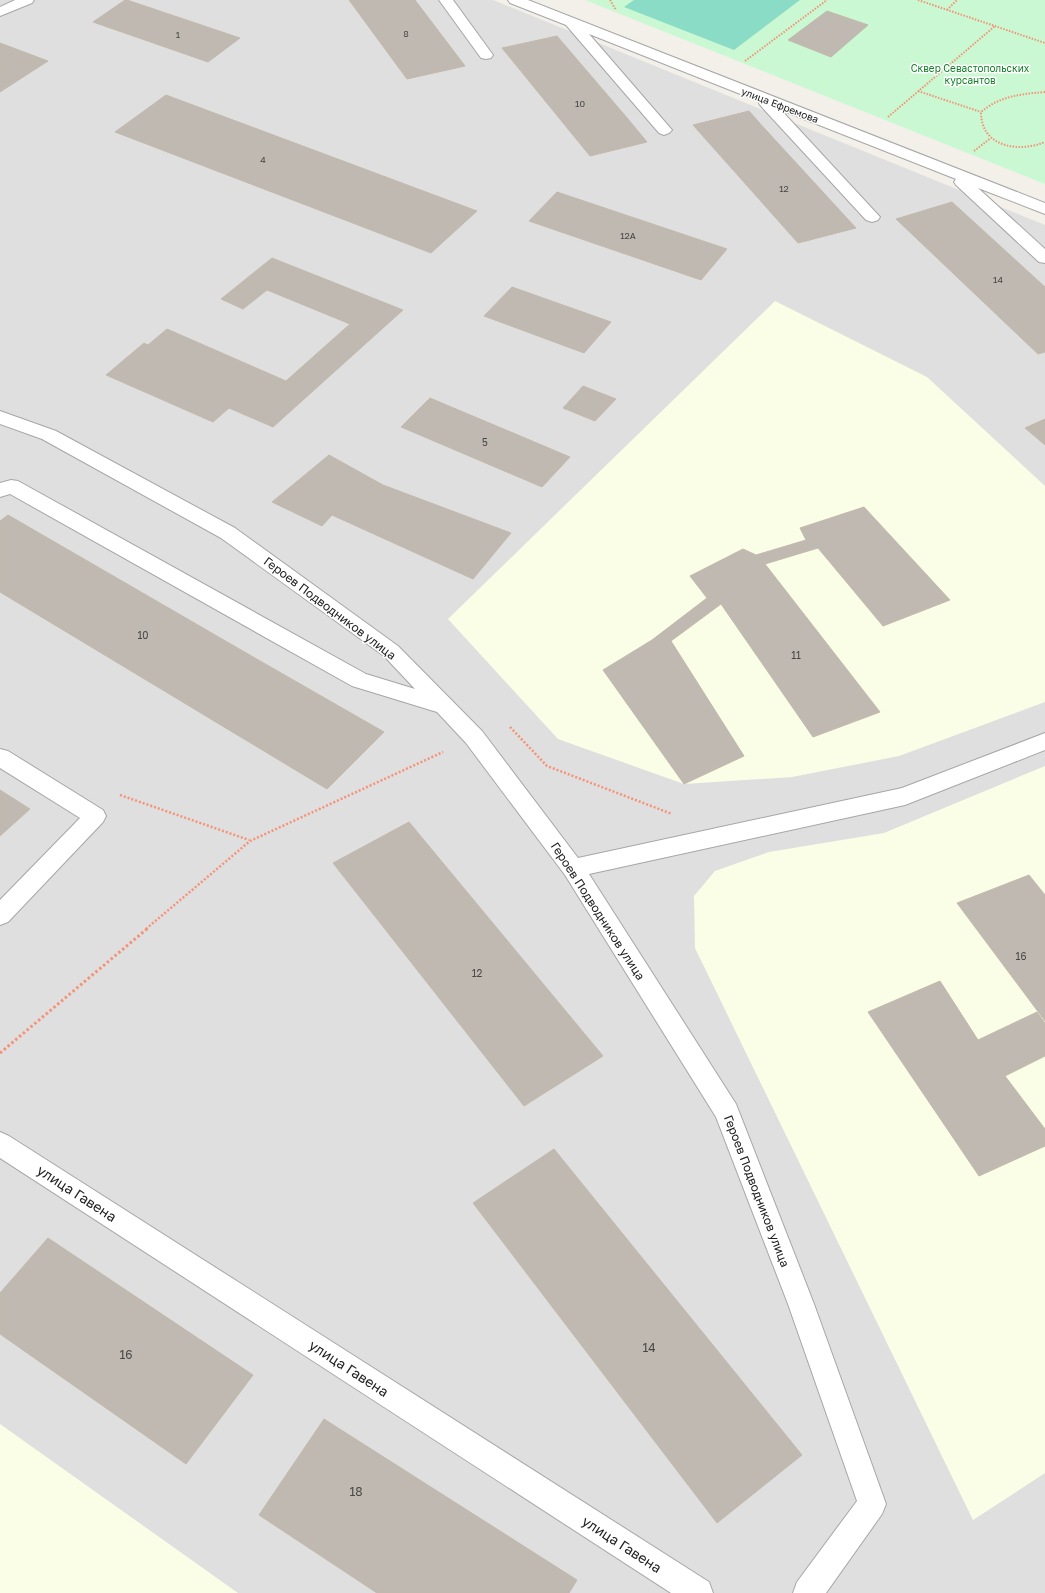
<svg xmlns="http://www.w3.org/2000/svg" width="1045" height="1593" viewBox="0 0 1045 1593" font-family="'Golos Text',sans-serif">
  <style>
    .residential { fill: #e0dfdf }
    .education { fill: #fbfee6 }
    .park { fill: #caf8d3 }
    .pitch { fill: #8bdcc6 }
    .building { fill: #bfb9b2; stroke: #c3b9ac }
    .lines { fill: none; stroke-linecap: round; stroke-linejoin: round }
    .minor-casing { stroke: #a6a6a6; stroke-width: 2 }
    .path-far2 { stroke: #f59277; stroke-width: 2; stroke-dasharray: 1.5 1.5; stroke-linecap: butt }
    .path-far1 { stroke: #f59277; stroke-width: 2.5; stroke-dasharray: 2 2; stroke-linecap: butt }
    .path { stroke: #f59277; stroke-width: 3; stroke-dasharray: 2.5 2.5; stroke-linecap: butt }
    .minor { fill: #fff; fill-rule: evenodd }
    .labels { text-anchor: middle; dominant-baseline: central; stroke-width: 3; stroke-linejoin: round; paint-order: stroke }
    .far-number-label { font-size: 9px; fill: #494846 }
    .far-park-label { font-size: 10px; fill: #117f26; stroke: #fff }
    .far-street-label { font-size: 10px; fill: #222; stroke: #fff }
    .number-label { font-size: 10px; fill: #494846 }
    .street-label { font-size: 12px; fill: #222; stroke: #fff }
    .near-number-label { font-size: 12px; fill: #494846 }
    .near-street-label { font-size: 14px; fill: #222; stroke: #fff }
  </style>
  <rect width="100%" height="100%" fill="#f2f0e9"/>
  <path class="residential" d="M0,0h493l552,225v1368h-1045z"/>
  <g class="education">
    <path d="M775,301l152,76 118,109v216l-146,54 -107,21 -108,7 -126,-45 -110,-120z"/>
    <path d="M1045,766v707l-72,47 -278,-572 -1,-52 21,-25 54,-19 115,-19z"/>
    <path d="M0,1424l238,169h-238z"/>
  </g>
  <path class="park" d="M585,0h460v184z"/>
  <path class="pitch" d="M634,0h166l-66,50 -110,-43z"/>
  <g class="building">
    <path d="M125,0h2l113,38 -32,24 -115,-40z"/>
    <path d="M349,0h66l50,66 -58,13z"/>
    <path d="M827,11l41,14 -37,32 -43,-17z"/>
    <path d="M557,36l71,83 19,23 -57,14 -88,-108z"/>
    <path d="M0,43l48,18 -48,31z"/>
    <path d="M166,95l311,116 -46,42 -316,-121z"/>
    <path d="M749,111l16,18 91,99 -58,15 -105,-118z"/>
    <path d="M557,192l170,57 -26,31 -172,-59z"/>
    <path d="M952,202l93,85v65l-7,2 -142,-135z"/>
    <path d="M272,258l131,52 -130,117 -44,-19 -16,14 -107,-47 38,-32 4,2 19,-16 119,52 64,-57 -83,-34 -24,19 -22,-10z"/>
    <path d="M512,287l99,35 -27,31 -100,-37z"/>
    <path d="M583,386l33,13 -21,22 -32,-13z"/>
    <path d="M430,398l140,59 -28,30 -141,-60z"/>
    <path d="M1045,419v26l-20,-17z"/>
    <path d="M329,455l54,30 128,48 -38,46 -141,-64 -10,11 -50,-24z"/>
    <path d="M864,507l86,93 -67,26 -65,-78 -53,16 115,148 -67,25 -92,-133 -50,37 73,115 -60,28 -81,-114 49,-30 55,-42 -17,-22 53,-27 13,6 50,-15 -6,-12z"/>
    <path d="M8,515l240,139 136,78 -57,57 -327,-197v-71z"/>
    <path d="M0,790l30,19 -30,27z"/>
    <path d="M409,822l194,234 -79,50 -191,-243z"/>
    <path d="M1029,875l16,20v126l-88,-118z"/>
    <path d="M940,981l38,59 59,-28 8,11v33l-40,20 40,53v17l-66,30 -111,-164z"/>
    <path d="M554,1149l248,306 -85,68 -244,-320z"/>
    <path d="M48,1238l205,137 -67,89 -186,-130v-41z"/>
    <path d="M324,1419l253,161 -8,13h-192l-118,-78z"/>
  </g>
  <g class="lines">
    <g class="minor-casing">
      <g id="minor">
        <path d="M15,0h19l-2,3 -32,13v-9z"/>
        <path d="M439,0h14l40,55 -2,3 -5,1 -5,-1z"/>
        <path d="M508,0h20l517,203v11l-67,-26 67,61v14l-6,-1 -83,-77 -2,-3 2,-3 -175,-69 99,107 -2,3 -6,2 -6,-2 -106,-115 -2,-4 -169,-67 83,96 -3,3 -5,2 -5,-2 -93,-108 -56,-22z"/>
        <path d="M0,411l56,20 179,97 163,118 84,85 96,127 324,-70 143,-55v17l-140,55 -316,69 147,230 78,200 72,200 -4,10 -56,79h-33l4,-11 60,-81 -69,-197 -72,-187 -151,-242 -99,-132 -29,-31 -85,-26 -342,-192 -10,3v-14l11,-3 7,1 348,193 49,15 -31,-33 -163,-118 -179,-99 -42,-15z"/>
        <path d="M0,749l8,2 95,59 3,6 -3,6 -95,100 -8,3v-25l80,-82 -80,-50z"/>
        <path d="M0,1132l9,4 700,446 4,11h-42l-671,-435z"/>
      </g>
    </g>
    <g class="path-far2">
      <path d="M610,0l6,10"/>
      <path d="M918,0l127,43"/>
      <path d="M947,10l10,-10"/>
      <path d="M745,61l82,-61"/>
      <path d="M918,91l63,21"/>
      <path d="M1045,92c-24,2 -45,4 -64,20 0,35 37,41 64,30"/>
      <path d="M888,117l107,-91"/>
      <path d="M974,151l17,-13"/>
    </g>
    <g class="path-far1">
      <path d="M510,727l37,39 125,48"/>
      <path d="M120,795l129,45"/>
      <path d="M146,929l104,-88 193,-89"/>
    </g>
    <path class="path" d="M0,1053l148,-125"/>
    <use href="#minor" class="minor"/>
  </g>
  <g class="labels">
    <g class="far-number-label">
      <text x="406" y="33">8</text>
      <text x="178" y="34">1</text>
      <text x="580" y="103">10</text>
      <text x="263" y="159">4</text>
      <text x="784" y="188">12</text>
      <text x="628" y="235">12А</text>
      <text x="998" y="279">14</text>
    </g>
    <g class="far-park-label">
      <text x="970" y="68">Сквер Севастопольских<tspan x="970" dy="12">курсантов</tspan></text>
    </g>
    <g class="far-street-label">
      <text transform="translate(780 105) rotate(21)">улица Ефремова</text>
    </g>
    <g class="number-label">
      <text x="485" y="442">5</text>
      <text x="143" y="635">10</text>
      <text x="796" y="655">11</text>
      <text x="1021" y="956">16</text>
      <text x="477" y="973">12</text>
    </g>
    <g class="street-label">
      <text transform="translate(330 608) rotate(37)">Героев Подводников улица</text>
      <text transform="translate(598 911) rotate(57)">Героев Подводников улица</text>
      <text transform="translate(757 1191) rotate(69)">Героев Подводников улица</text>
    </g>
    <g class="near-number-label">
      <text x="649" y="1347">14</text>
      <text x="126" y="1354">16</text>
      <text x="356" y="1491">18</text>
    </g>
    <g class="near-street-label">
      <text transform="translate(77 1193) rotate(33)">улица Гавена</text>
      <text transform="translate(349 1368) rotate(33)">улица Гавена</text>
      <text transform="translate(622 1544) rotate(33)">улица Гавена</text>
    </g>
  </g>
</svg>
